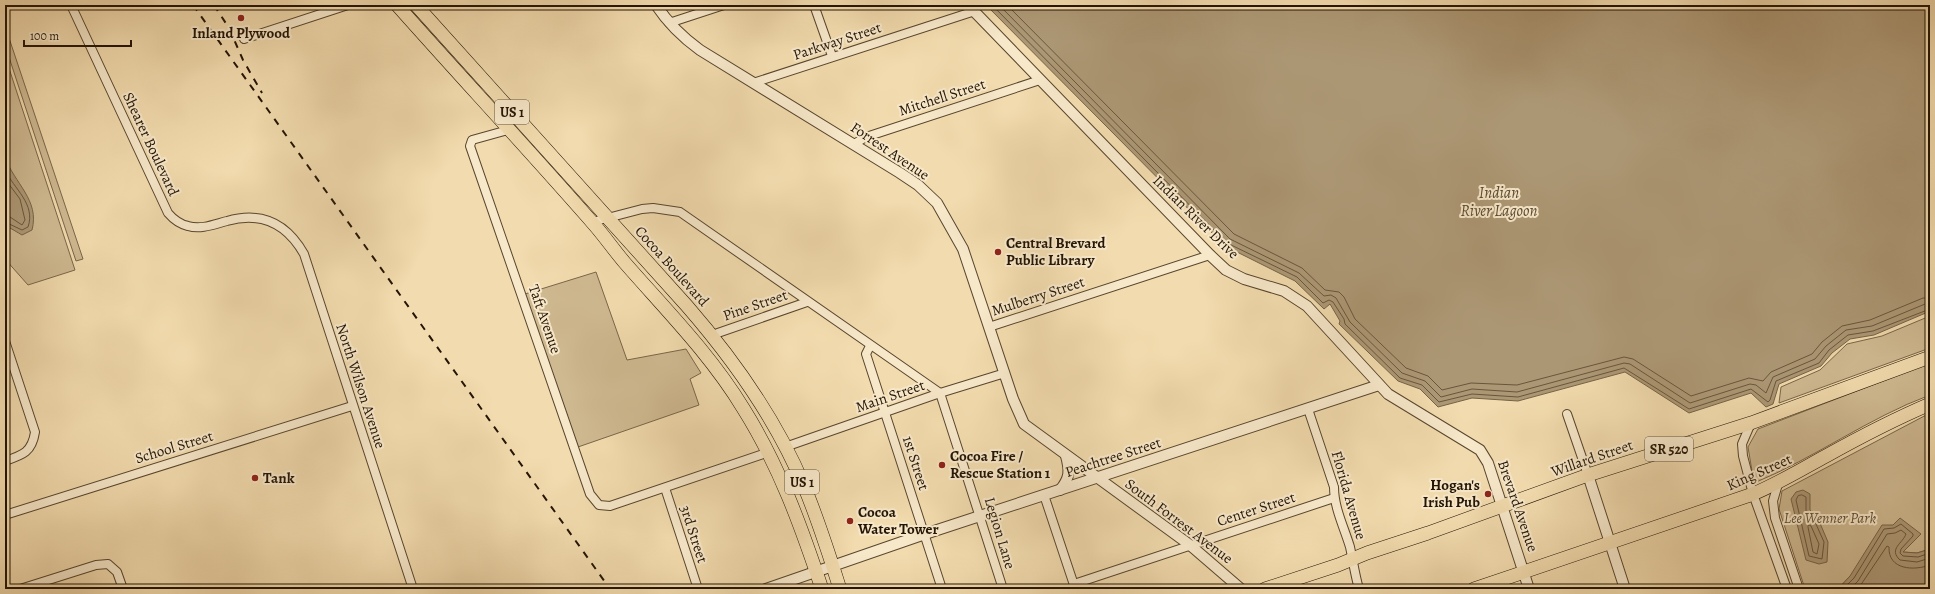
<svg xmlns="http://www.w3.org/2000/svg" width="1935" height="594" viewBox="0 0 1935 594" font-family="Alegreya,serif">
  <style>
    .green { fill: #cfb991; stroke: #79664a }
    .water { fill: #ac9774; stroke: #756347 }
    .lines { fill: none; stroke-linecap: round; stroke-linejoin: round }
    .shore { stroke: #68563c; stroke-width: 1 }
    .minor-casing { stroke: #57462e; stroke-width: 10 }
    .tertiary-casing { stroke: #57462e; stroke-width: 12 }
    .primary-casing { stroke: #231404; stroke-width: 14 }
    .minor { stroke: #f7e8ca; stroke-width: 8 }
    .tertiary { stroke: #f7e8ca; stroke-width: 10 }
    .primary { stroke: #f2dbae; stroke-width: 13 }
    .rail { stroke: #231404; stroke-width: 2; stroke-dasharray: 7 7; stroke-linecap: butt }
    .poi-dot { fill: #8f2418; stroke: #f7e8ca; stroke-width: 1.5 }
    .labels { text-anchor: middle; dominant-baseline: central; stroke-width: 4; stroke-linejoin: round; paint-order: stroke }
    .shield { fill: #f7e8ca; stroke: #63543f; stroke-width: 1 }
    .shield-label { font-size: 14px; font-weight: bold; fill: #231404 }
    .poi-label { font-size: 15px; font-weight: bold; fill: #231404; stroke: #f7e8ca; text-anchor: start }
    .street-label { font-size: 15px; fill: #231404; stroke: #f7e8ca }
    .park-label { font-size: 15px; font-style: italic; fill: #5f4e35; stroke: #f7e8ca }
    .water-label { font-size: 16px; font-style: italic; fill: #5a4831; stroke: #f7e8ca }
  </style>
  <rect width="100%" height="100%" fill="#f2dbae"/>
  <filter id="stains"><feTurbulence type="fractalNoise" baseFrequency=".005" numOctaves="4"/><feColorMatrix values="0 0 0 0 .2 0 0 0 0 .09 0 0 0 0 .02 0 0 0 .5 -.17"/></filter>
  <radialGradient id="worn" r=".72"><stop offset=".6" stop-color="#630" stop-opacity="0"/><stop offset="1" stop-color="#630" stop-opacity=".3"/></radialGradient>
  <g class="green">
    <path d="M5,26l78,233 -7,2 -71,-216z"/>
    <path d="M5,56l70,214 -47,15 -23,-26z"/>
    <path d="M596,272l31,88 59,-11 15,24 -11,6 9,26 -121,42 -53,-153z"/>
    <path d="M1930,316v32l-151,55 2,-16 39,-17 27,-26 35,-8z"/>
    <path d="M1930,363v32c-62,23 -115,63 -176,88l-6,-36 10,-18z"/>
    <path d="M1930,413v136l-13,4 -14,-1 -53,24 -12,13h-33l-26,-80 3,-18z"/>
  </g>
  <g class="water">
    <path d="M986,5h944v309l-2,-2 -54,23 -24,4 -18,14 -11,13 -42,18 -6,20 -7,3 -15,-14 -62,20 -64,-41 -107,29 -46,-3 -34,9 -18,-18 -22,-8 -59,-57 1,-3 -10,-17 -6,5 -29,-28 -70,-35z"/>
    <path d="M5,157c9,26 35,43 27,73l-10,5 -17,-10z"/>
    <path d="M1803,490l7,4v16l9,11 9,21 -1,20 -8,2 -13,-4 -15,-61 5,-7z"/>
    <path d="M1900,518l21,16 -18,18 14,1 13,-4v40h-92l12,-13 32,-51h11z"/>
  </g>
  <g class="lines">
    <g class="shore">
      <path d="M992,5l235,238 70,34 26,26 6,-3 4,2 11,17 1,5 55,54 22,7 17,17 33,-8 46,3 106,-29 65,41 62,-20 17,13 2,-2 6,-19 43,-18 10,-13 19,-15 25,-4 57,-22"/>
      <path d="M999,5l231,234 69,34 25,23 7,-1 5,3 14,24 52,51 23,8 16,16 31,-8 45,3 107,-29 6,1 60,39 60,-19 6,1 10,8 7,-16 42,-18 11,-13 20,-16 26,-4 53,-22h5"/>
      <path d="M1007,5l227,229 68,34 23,22 14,2 5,5 11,22 51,49 22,8 14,14 29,-7 46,2 107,-28 9,2 58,37 58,-18 14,3 8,-9 41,-18 10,-12 20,-16 28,-6 53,-22h7"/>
      <path d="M5,170c9,19 31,34 23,57l-6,3 -17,-8"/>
      <path d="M5,179l15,20 5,21 -3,5 -12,-8h-5"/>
      <path d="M1802,495l4,2v14l10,13 8,18 -2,17 -13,-3 -13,-56 2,-4z"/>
      <path d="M1809,525l2,1 8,18 -2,10 -4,-2 -5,-25z"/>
      <path d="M1843,589l11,-11 30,-49 10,-1 7,-4 12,10v2l-12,13 -1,4 3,3 15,1 12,-4"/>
      <path d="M1850,589l8,-8 29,-47 8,-1 6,-3 5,4c-3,9 -18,15 -6,26l17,2 13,-4"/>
      <path d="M1858,589l29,-43 2,1c-1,23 25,24 41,18"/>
    </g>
    <g class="minor-casing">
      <g id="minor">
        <path d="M71,5l97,208c6,7 11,11 20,13 13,4 27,-2 39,-5 35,-10 60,3 77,33l109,335"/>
        <path d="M814,5l18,51"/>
        <path d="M669,23l55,-18"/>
        <path d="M244,39l104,-34"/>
        <path d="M753,83l222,-72"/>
        <path d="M508,130l-36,10 -2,6 120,348 9,11 11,1 159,-54"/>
        <path d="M854,144l12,-7 174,-57"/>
        <path d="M592,222l50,-13 11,-1 27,4 260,181 63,196"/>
        <path d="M989,327l221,-72"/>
        <path d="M712,335l95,-33"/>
        <path d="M5,341l30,91c-3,20 -12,23 -30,29"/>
        <path d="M870,346l-4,8 76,235"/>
        <path d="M1308,409l26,78c0,21 10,40 16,60 3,14 5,28 9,42"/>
        <path d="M1567,414l21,61"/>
        <path d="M1751,423l-9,21 1,12 10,38 34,95"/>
        <path d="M785,447l155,-54 65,-20"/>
        <path d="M1778,484l-5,17 2,17 24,71"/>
        <path d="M665,488l33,101"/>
        <path d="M1044,495l31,93"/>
        <path d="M5,515l347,-109"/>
        <path d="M1074,584l260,-86"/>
        <path d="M20,589l76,-24 12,-1 9,8 6,17"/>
      </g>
    </g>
    <g class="tertiary-casing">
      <g id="tertiary">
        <path d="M656,5c12,18 26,32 44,45l200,123 18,12 19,18 26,46 50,150 11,25 166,121 51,44"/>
        <path d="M968,5l242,250 16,15 18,9 40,12 23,15 81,88 92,56 8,13 41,126"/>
        <path d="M1588,475l37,114"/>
        <path d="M1060,490c10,-12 10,-19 6,-34"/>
        <path d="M766,589l159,-55 454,-149"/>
      </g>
    </g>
    <g class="primary-casing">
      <g id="primary">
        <path d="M397,5c64,72 130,143 194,216 12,13 22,28 34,42 41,47 85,91 118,145 36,57 58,118 79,181"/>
        <path d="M416,5l271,301c47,54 89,113 117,180 14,33 25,68 36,103"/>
        <path d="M1265,589l73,-24 29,-12 61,-20 160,-58 163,-52 179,-66"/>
        <path d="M1474,589l279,-95c26,-11 49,-25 73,-38 34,-19 69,-37 104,-52"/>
      </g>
    </g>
    <use href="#minor" class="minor"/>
    <use href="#tertiary" class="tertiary"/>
    <use href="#primary" class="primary"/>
    <g class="rail">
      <path d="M193,5l417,584"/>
      <path d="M214,5l15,23 14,32 19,33"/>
    </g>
  </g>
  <g class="poi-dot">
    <circle cx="241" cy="18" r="4"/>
    <circle cx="998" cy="252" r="4"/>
    <circle cx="942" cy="465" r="4"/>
    <circle cx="255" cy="478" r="4"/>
    <circle cx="1488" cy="494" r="4"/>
    <circle cx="850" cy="521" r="4"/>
  </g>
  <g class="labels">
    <g class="shield">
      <rect x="495" y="100" width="34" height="24" rx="3"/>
      <rect x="1645" y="437" width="48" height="24" rx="3"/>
      <rect x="785" y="470" width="34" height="24" rx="3"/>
    </g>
    <g class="shield-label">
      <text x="512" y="112">US 1</text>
      <text x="1669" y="449">SR 520</text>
      <text x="802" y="482">US 1</text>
    </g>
    <g class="poi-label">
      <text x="241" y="33" text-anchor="middle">Inland Plywood</text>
      <text x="1006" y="243">Central Brevard<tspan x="1006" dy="17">Public Library</tspan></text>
      <text x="950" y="456">Cocoa Fire /<tspan x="950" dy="17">Rescue Station 1</tspan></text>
      <text x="263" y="478">Tank</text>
      <text x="1480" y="485" text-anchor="end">Hogan's<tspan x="1480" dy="17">Irish Pub</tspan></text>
      <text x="858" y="512">Cocoa<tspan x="858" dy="17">Water Tower</tspan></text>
    </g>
    <g class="street-label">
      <text transform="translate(837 41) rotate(-18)">Parkway Street</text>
      <text transform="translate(942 97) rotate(-18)">Mitchell Street</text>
      <text transform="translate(151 144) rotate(65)">Shearer Boulevard</text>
      <text transform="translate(890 151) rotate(34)">Forrest Avenue</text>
      <text transform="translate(1196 217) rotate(44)">Indian River Drive</text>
      <text transform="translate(672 266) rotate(48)">Cocoa Boulevard</text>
      <text transform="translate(1038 296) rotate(-18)">Mulberry Street</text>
      <text transform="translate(755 305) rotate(-19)">Pine Street</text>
      <text transform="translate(545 319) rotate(71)">Taft Avenue</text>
      <text transform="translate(361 386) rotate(72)">North Wilson Avenue</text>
      <text transform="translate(890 396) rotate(-19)">Main Street</text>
      <text transform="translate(174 447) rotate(-17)">School Street</text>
      <text transform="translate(1113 457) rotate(-18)">Peachtree Street</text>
      <text transform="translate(1592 458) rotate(-19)">Willard Street</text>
      <text transform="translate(916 463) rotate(72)">1st Street</text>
      <text transform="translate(1759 472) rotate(-24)">King Street</text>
      <text transform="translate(1349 495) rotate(74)">Florida Avenue</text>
      <text transform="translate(1518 506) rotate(71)">Brevard Avenue</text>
      <text transform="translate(1256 509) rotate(-18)">Center Street</text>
      <text transform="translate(1179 521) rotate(37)">South Forrest Avenue</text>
      <text transform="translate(1000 533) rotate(73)">Legion Lane</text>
      <text transform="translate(694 534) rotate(72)">3rd Street</text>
    </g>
    <g class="park-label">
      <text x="1830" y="518">Lee Wenner Park</text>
    </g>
    <g class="water-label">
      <text x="1499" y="193">Indian<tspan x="1499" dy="18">River Lagoon</tspan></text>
    </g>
  </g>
  <rect width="1935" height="594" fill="none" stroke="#f2dbae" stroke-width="20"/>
  <rect x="6" y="6" width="1923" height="582" fill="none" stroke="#231404" stroke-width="2"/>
  <rect x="10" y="10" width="1915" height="574" fill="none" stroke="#231404"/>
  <path d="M24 40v6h107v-6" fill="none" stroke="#231404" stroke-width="2"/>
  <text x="30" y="40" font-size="12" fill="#231404" stroke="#f7e8ca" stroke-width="3" paint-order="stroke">100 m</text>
  <rect width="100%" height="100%" filter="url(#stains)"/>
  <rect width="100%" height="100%" fill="url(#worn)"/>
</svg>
